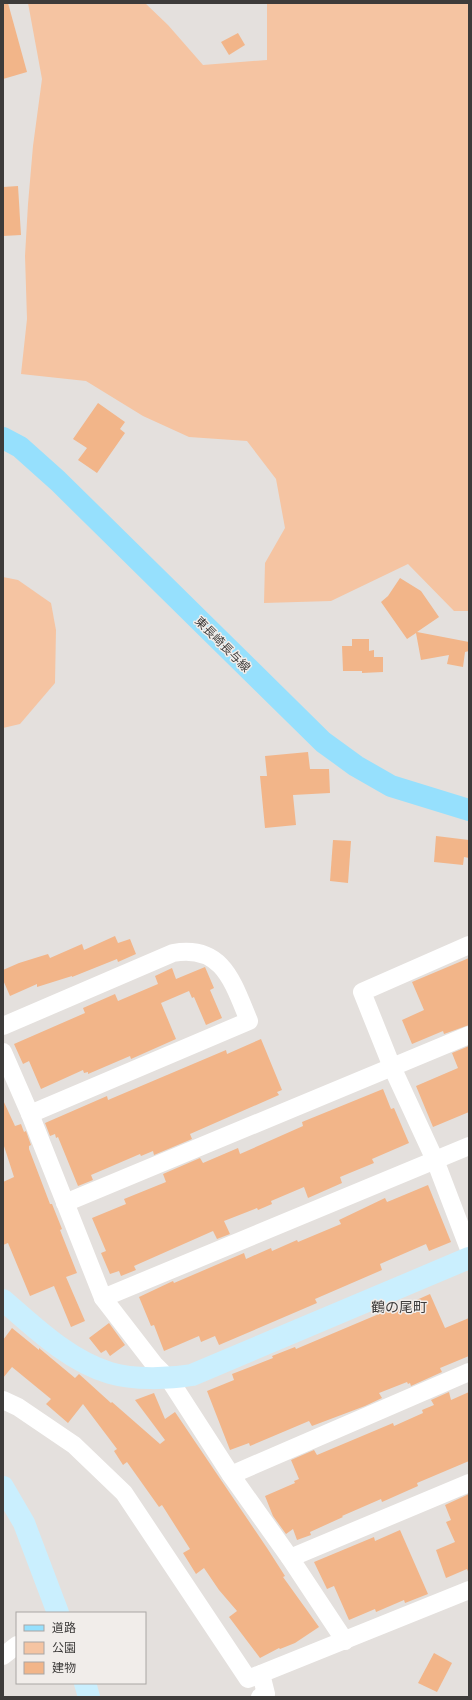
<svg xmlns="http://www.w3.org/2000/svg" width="472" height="1700" viewBox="0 0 472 1700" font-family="'Noto Sans','Noto Sans JP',sans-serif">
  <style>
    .green { fill: #f5c4a2 }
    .building { fill: #f2b589 }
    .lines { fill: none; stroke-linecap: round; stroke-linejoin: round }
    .street { stroke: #fff; stroke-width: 18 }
    .secondary { stroke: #caeffe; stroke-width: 22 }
    .primary { stroke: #96e0fd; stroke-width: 22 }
    .labels { text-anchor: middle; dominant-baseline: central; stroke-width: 3; stroke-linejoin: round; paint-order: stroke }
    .street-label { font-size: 12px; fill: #3d3b3a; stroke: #f1edea }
    .quarter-label { font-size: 14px; fill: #3d3b3a; stroke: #f1edea }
  </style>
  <rect width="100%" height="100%" fill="#e4e0dd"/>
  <g class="green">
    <path d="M28,3h117l23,22 35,40 64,-5v-57h202v608h-15l-46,-47 -77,37 -67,2 1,-40 20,-35 -9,-49 -29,-38 -58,-4 -46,-21 -57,-35 -65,-7 6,-55 -2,-63 3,-52 5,-58 9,-67z"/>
    <path d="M3,577l15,3 33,23 5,27 -1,53 -35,41 -17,4z"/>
  </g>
  <g class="building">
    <path d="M3,3h5l19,69 -24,7z"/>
    <path d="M238,33l7,12 -16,10 -8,-13z"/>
    <path d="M18,186l3,49 -18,1v-49z"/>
    <path d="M98,403l27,19 -5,7 5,4 -28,40 -19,-13 9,-12 -14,-9z"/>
    <path d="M400,578l21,13 18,26 -22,15 52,10v9l-4,1 -2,15 -16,-3 2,-9 -28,5 -5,-27 -9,6 -26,-37 7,-6z"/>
    <path d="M352,639h17v12l5,-1v7h9v15l-21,1v-2h-19l-1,-25h10z"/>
    <path d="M308,752l2,17h19l1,24 -37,2 3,30 -31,3 -5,-52h7l-2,-20z"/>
    <path d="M436,836l33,4v18l-5,-1 -1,8 -29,-3z"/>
    <path d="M333,840l18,1 -3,42 -18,-2z"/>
    <path d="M115,936l3,7 12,-4 6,15 -18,8 -1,-3 -45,18v-1l-35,11v-3l-27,12 -7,-16v-10l16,-7 29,-9 2,4 32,-14 2,6z"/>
    <path d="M469,958v67l-25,9 -1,-3 -31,13 -10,-24 22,-10 -12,-28z"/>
    <path d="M205,967l9,21 -4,2 12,28 -16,7 -12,-28 -2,1 -3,-7 -28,12 15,36 -45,20 -1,-3 -42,18v-2l-4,1 -1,-3 -42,19 -12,-28 -6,3 -9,-20 71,-31 -2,-5 32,-14 3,7 40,-17 -3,-8 17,-8 4,11z"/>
    <path d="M261,1039l21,51 -5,2 2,3 -89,39 2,5 -38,16 -1,-4 -12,5 -1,-2 -49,21 2,5 -15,6 -20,-49 -2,1 -1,-4 -5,2 -5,-13 62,-27 1,4 118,-50 1,4z"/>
    <path d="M469,1046v66l-36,15 -17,-41 42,-18 -6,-15z"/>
    <path d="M383,1089l8,20 3,-1 15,35 -37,16 2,4 -34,14 2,6 -34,15 -4,-11 -33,14 1,3 -14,6 -1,-2 -33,13 6,13 -13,5 -4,-8 -79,35 2,4 -15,6 -2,-5 -9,3 -9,-21 5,-2 -14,-33 34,-14 -2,-5 42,-17 -3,-8 37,-16 3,5 35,-15 2,6 63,-28 -1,-4z"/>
    <path d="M3,1100l12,26 6,-2 3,8 2,-1 5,14 -2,1v3l21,55h2l10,25 -2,1 17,43 -11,4 19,44 -14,6 -17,-41 -24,10 -22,-53 -5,2v-63l11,-5 -11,-34z"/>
    <path d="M428,1185l23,57 -22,9 -3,-7 -46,20 2,6 -67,29 2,4 -98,42 -4,-9 -14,6 -2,-6 -35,15 -10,-26 -3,1 -12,-29 34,-16 1,2 70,-30 2,6 25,-11 1,3 25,-11 1,2 43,-18 -2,-4 46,-22 2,4 5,-2z"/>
    <path d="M430,1294l15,34 24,-10v38l-29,12 2,4 -31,14 -1,-3 -2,1 -1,-2 -28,11 3,5 -17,8 -53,20 -3,-5 -59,25 -1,-3 -19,7 -23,-59 27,-11 -2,-6 41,-16 -1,-2 23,-9 1,2 97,-41 1,2z"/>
    <path d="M109,1323l16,22 -15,11 -4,-6 -5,3 -12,-15z"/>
    <path d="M12,1328l27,22v-2l36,30 4,-4 32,29 1,-1 48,42 5,-4 -30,-40 19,-7 11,26 10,-7 92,136 18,28 -2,1 36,50 -24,16 -15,6 -1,-1 -19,10 -31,-41 8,-6 -18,-21 -15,-22 -8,6 -13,-21 7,-4 -28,-44 -3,2 -32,-45 -4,3 -9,-14 3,-2 -34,-45 -15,19 -22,-19 5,-5 -39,-32 -9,11v-38z"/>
    <path d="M449,1392l2,8 18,-8v69l-52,22 1,3 -36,16 -1,-3 -39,17 1,1 -33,15 1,3 -14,5 -4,-11 -7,5 -13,-18 -8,-20 30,-13 -1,-2 5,-2 -8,-19 23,-10 3,5 76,-32 1,3 29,-13 -1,-3 12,-5 -3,-5z"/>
    <path d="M469,1494v80l-2,-5 -21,9 -10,-28 19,-8 -9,-20 5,-2 -6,-15z"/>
    <path d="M400,1530l28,64 -23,9 -1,-3 -28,12 -1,-3 -26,11 -15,-34 -7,3 -13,-27 60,-25 1,4z"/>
    <path d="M434,1653l18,10 -15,29 -19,-9z"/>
  </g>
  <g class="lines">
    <g class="street">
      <path d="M469,945l-107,47 30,75 43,93 34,89"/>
      <path d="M3,1026l170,-73c50,-9 60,30 76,68l-219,93"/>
      <path d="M3,1052l27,62 73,184 51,66 15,15 62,96 59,83 55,83"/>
      <path d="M65,1203l404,-168"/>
      <path d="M103,1298l366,-152"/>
      <path d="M3,1400l15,7 56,38 50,48 124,186 221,-89"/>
      <path d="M231,1475l238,-103"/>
      <path d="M290,1558l179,-75"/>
      <path d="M3,1656l14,-11"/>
      <path d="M260,1697l6,-3 -5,-20"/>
    </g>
    <g class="secondary">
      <path d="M3,1300c31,27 66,61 107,73 24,7 58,6 82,2l277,-117"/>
      <path d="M3,1487l21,36 34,90"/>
      <path d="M85,1683l4,14"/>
    </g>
    <path class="primary" d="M3,438l17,9 38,34 265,261 33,24 35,20 78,24"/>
  </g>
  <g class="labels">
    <g class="street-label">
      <text transform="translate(223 644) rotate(45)">東長崎長与線</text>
    </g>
    <g class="quarter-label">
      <text x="399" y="1306">鶴の尾町</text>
    </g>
  </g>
  <rect width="472" height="1700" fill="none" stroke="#3d3b3a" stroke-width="8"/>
  <rect x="16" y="1612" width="130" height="72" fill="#f1edea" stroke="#a9a6a4"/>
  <rect x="24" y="1625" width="20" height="6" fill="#96e0fd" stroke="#a9a6a4"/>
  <text x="52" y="1632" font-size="12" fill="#3d3b3a">道路</text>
  <rect x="24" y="1642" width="20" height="12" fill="#f5c4a2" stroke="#a9a6a4"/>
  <text x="52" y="1652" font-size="12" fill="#3d3b3a">公園</text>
  <rect x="24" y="1662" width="20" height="12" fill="#f2b589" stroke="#a9a6a4"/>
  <text x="52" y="1672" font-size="12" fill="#3d3b3a">建物</text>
</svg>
